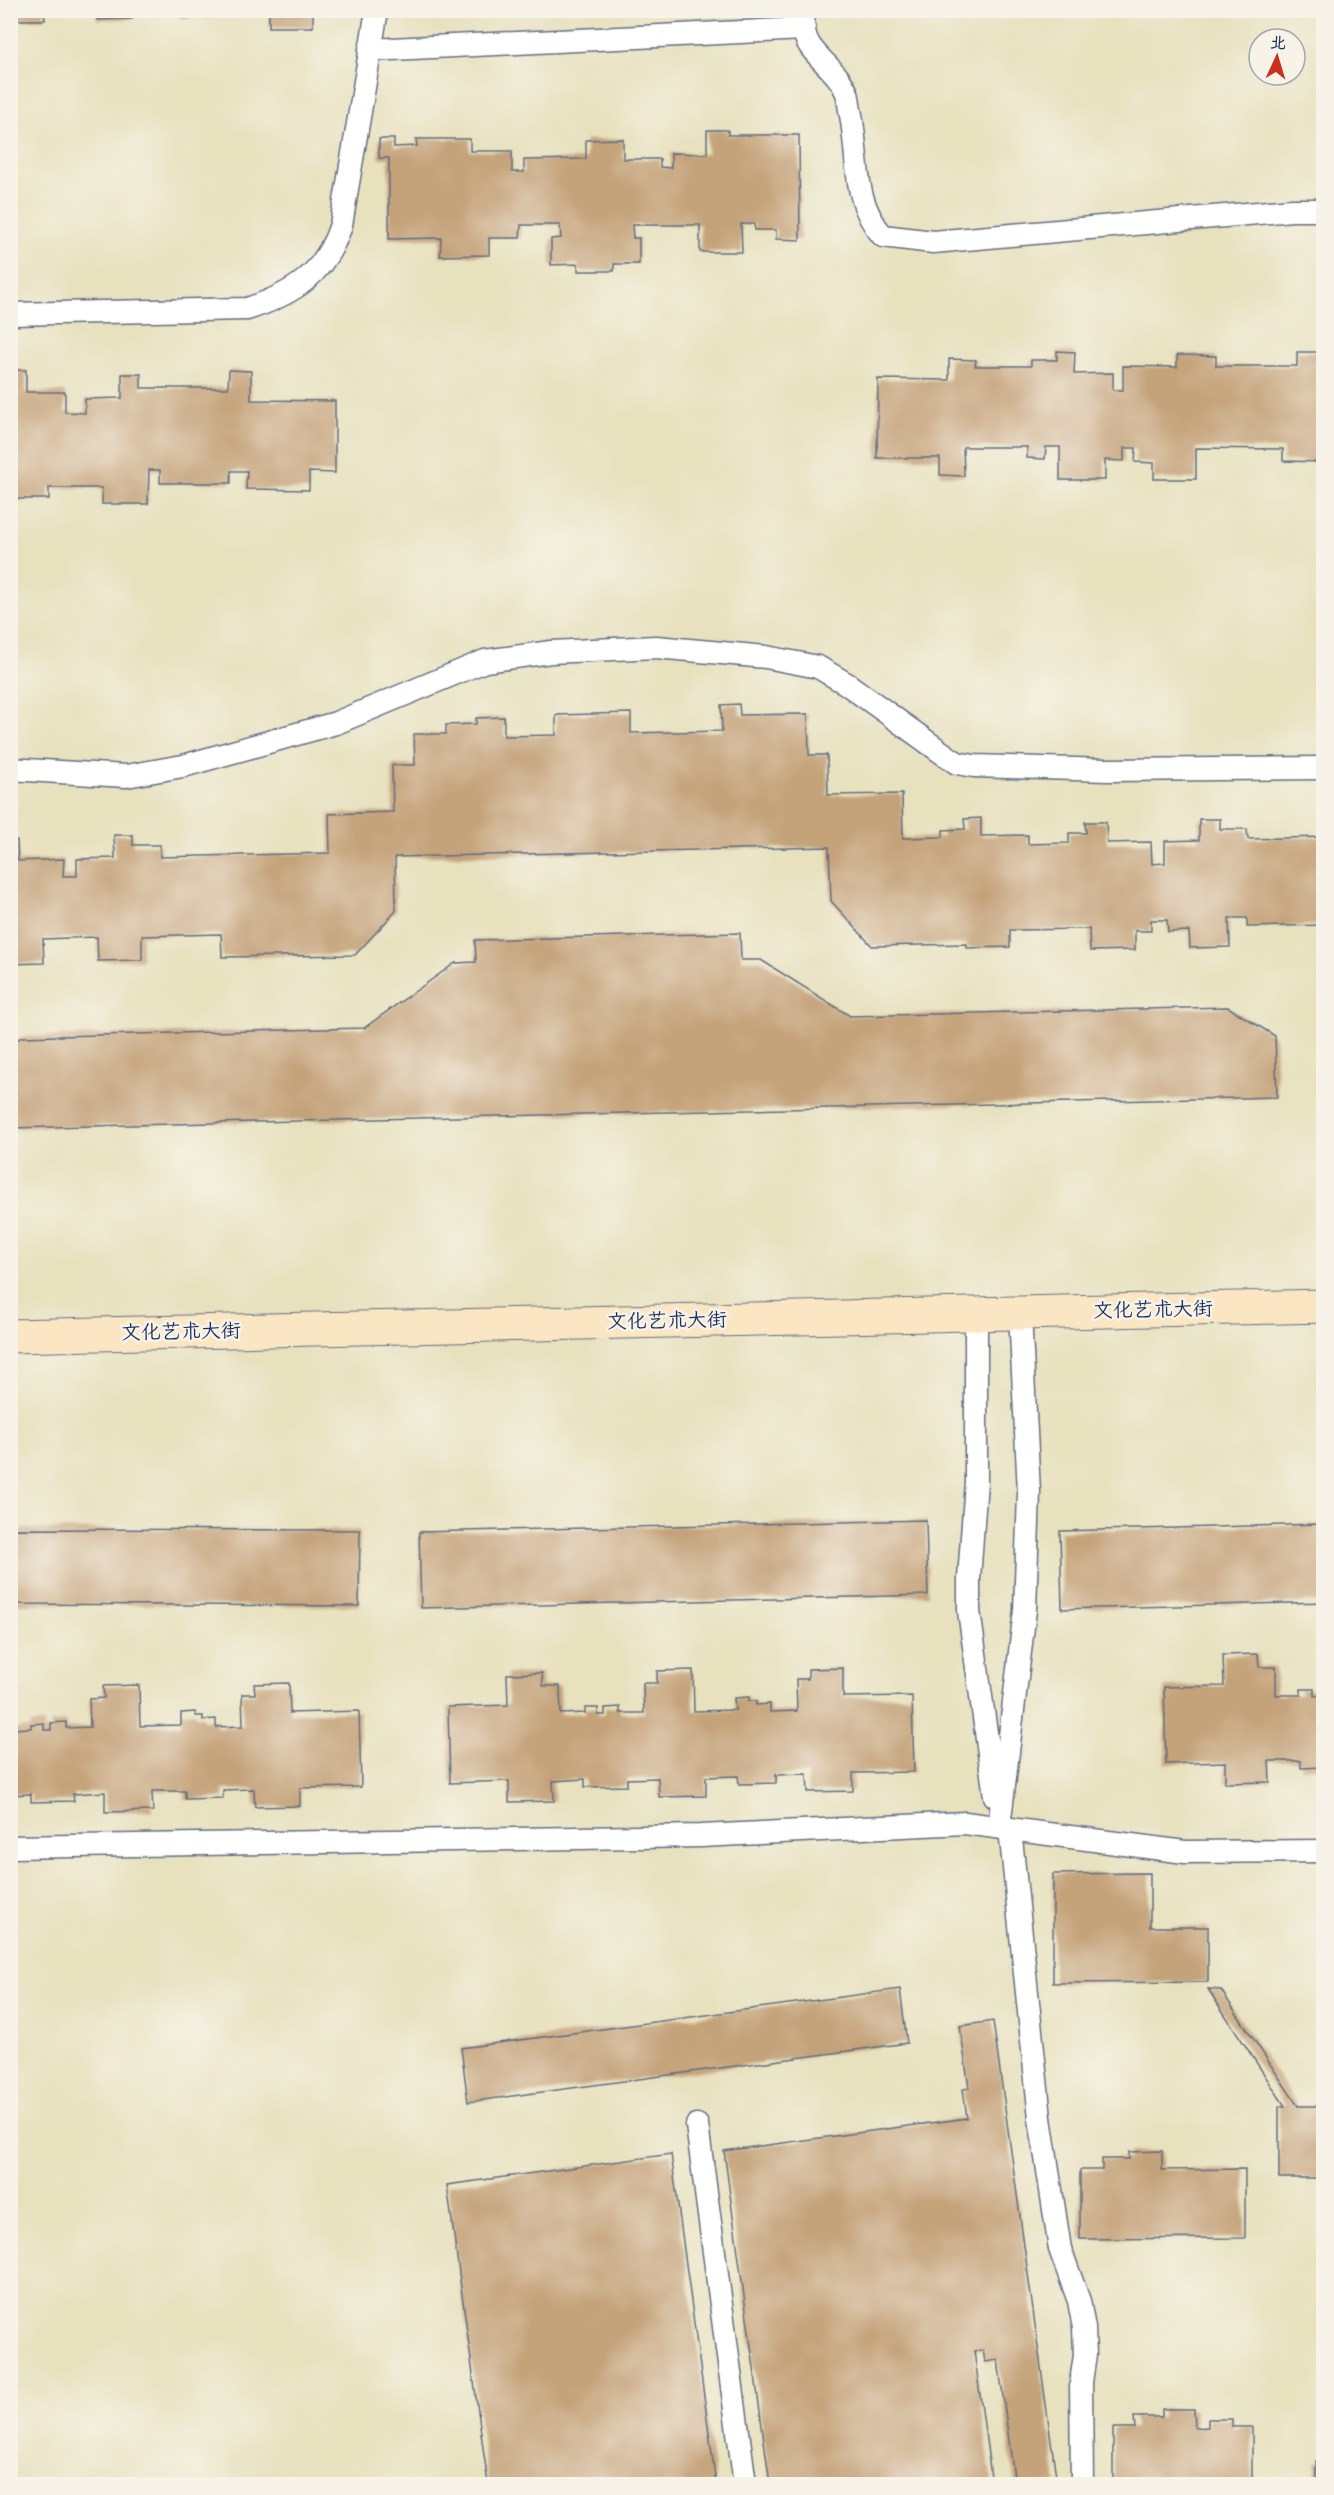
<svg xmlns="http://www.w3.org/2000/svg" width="1334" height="2495" viewBox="0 0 1334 2495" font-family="'Architects Daughter','LXGW WenKai TC',sans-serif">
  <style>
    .building { fill: #c5a37a }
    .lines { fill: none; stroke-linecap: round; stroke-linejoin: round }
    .lane-casing { stroke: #626d80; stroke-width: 25 }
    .secondary-casing { stroke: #626d80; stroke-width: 35 }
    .lane { stroke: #fff; stroke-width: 22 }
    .secondary { stroke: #fbe6c4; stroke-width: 33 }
    .labels { text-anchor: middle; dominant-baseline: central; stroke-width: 5; stroke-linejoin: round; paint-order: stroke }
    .street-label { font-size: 20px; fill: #1b2f5e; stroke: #f7f3e8 }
  </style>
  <rect width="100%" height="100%" fill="#f7f3e8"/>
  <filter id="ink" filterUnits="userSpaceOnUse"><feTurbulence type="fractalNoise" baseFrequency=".0167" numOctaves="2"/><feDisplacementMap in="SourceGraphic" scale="12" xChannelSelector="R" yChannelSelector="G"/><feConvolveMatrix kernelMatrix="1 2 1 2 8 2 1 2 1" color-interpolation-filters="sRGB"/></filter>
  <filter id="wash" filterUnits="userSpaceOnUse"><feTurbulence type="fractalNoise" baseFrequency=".008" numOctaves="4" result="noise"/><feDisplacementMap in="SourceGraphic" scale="24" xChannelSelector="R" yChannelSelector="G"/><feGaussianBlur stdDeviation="1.35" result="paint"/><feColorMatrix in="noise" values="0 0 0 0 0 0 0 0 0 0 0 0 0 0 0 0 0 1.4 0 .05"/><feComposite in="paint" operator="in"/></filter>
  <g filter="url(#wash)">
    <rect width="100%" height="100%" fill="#e7e1be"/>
    <g id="blocks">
      <g class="building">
        <path d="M10,10h34l1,10h-35z"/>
        <path d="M96,10h36v9l-35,1z"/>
        <path d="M181,10h44v7l-44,1z"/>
        <rect x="269" y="10" width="44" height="17"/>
        <path d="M707,130h21v5h71l1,105 -24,-1v-9h-21l-1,-6h-13l1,28h-42v-27h-68l1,13h6v26h-25v7h-36v-7l-27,1v-26l10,-1 -1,-13h-39l-1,13h-31v17l-49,1 1,-18 -52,1v-81h-10v-19h15v8l23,-1 -1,-7h54v12h42v21h12v-12l62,-1v-19l37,-1v20h37v8l11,1v-15l36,1z"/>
        <path d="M1319,344h5v118l-41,-1v-12l-87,-1v31h-42v-16l-19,-1 1,-14h-12v13l-19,-1v20h-45v-33h-14l-1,12 -18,-1v-11h-64l1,29 -24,-1v-17h-63l1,-79 71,1v-21l27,1 -1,6h56v-6h26v-9l18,1 -1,22 39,-1v17h10v-24l54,1v-12l39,1v10h81v-14h22z"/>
        <path d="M10,370h16v22h39v20l20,1v-14l37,-1v-24h19v14h87l1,-18 22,1v29l84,1v72l-26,-1v18l-63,-1 1,-18h-16v12h-71v-13h-11l-1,34h-46v-16h-53v11h-39z"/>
        <path d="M739,704l1,11 68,-1 1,41h18l1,40 74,-1 1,44 40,-1v-7l22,-1 -1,-10 17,-1v18l47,-1v9l41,-1v-10h17l-1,-11h21l1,21 44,-1 1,22 13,-1v-22l34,-1v-21h21v10h27l1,10 76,-2v88l-77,2v-9h-18l1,29 -40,1 -1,-17 -21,1 -1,-12h-16v11h-16v19l-45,1 -1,-22 -79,1v17l-43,1v-4l-95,2 -41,-45 -2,-54 -434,10 1,54 -41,44 -133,2 -1,-23 -79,2v24l-44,1 -1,-24 -54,2 1,24 -34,1v-123l7,-1 1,21 46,-2 -1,17h14v-17l38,-1 -1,-23h19v10h27v12l170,-4 -1,-39 64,-2 -1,-47h23l-1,-31h32v-9l30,-1v-6l28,-1v19l52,-1v-20l75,-2v20l91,-2 -1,-26z"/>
        <path d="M740,933l1,27h20l89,56 378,-9 47,29 2,61 -1267,31v-82l11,-9 343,-9 91,-65 21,-1 -1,-22z"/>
        <path d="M926,1520l2,75 -507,13 -2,-76z"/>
        <path d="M1324,1524v78l-262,7 -2,-78z"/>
        <path d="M10,1529l350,1 -1,76 -349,-2z"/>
        <path d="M1258,1654l1,13h17v28h25v-6h13v7l7,-1 -1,-6h4v78l-23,1v-7h-32l1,21 -45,1v-21l-59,2 -2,-77 60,-1 -1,-31z"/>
        <path d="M843,1668v29l69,-1 2,76 -61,1v18l-45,1 -1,-18 -31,1v8l-37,1 -1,-8 -32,1v19l-47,1 -1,-19 -31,1v7l-42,1v-8l-32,2 1,20 -45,1v-21l-59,2 -2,-76 60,-2 -1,-31 35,-1 1,13h17l1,28 24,-1v-5h13v7h7v-7l15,-1v6h24l-1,-30h14v-12l36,-1 1,41 41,-1 -1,-12 15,-1v4h7v4l14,-1v8l27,-1 -1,-32h12v-10z"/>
        <path d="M289,1683l1,30 69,-2 2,76 -61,1v18l-45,1 -1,-18 -31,1v8l-38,1v-8h-33l1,20 -48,1v-20l-32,2 1,7 -43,1v-8l-21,1v-66l21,-1v-4l13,-1v7h7v-7l15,-1v6l24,-1 -1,-28 15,-1 -1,-12 36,-1 1,41 41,-1v-12l14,-1 1,4h7v4l13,-1v8l27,-1 -1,-32h13l-1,-10z"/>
        <path d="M1150,1873v54h58v55l-155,1v-109z"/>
        <path d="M900,1989l7,54 -439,59 -7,-54z"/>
        <path d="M1208,1989l13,1 77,116h26v72h-45v-72h6z"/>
        <path d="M993,2021l64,463h-42l-17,-124 -13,2 -2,-12 -9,1 18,133h-222l-46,-333 243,-33 -4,-29 6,-1 -9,-62z"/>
        <path d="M1162,2151v19l83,-1v69l-165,1v-69h22v-11h27v-7z"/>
        <path d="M671,2154l45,330h-228l-41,-299z"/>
        <path d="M1162,2409h32l1,19 13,-1v-8h24v8h20v57h-139v-56h22l-1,-11h28z"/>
        <rect x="1316" y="2461" width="8" height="23"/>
      </g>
    </g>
  </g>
  <g filter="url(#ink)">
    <use href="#blocks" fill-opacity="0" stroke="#626d80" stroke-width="1.5"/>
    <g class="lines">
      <g class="lane-casing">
        <g id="lane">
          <path d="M803,10c0,12 0,26 7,36 11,16 29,27 37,47 2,6 2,15 4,22 8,44 1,86 32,121l50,6 359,-32h32"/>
          <path d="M370,50l434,-21"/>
          <path d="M10,314l237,-5c47,-15 78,-35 94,-84l36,-215"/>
          <path d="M10,769l116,7 57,-10 153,-43 149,-62 66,-9 105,-5 110,10 52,10 29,17 101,73 9,6 17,3 133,4 217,-2"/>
          <path d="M976,1314v167l-7,98v32l26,185"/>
          <path d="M999,1827l26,-217 4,-118 -9,-179"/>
          <path d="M1010,1829l30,289 20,131 19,52 5,27 1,27 -4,27 1,102"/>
          <path d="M10,1847l691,-11 264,-13 220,29 139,-1"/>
          <path d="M697,2125l48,359"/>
        </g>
      </g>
      <g class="secondary-casing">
        <path id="secondary" d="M10,1336l1314,-30"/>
      </g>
      <use href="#lane" class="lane"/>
      <use href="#secondary" class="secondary"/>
    </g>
  </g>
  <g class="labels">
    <g class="street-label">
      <text transform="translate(1153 1310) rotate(-1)">文化艺术大街</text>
      <text transform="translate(667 1321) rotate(-1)">文化艺术大街</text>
      <text transform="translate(181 1332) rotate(-1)">文化艺术大街</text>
    </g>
  </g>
  <rect width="1334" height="2495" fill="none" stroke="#f7f3e8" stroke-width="36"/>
  <g transform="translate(1277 57) rotate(4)"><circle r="28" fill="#f7f3e8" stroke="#9fa5b1" stroke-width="1.5"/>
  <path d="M0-4.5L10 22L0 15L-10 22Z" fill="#c8321e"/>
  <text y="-9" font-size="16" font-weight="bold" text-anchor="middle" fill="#1b2f5e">北</text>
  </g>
</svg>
